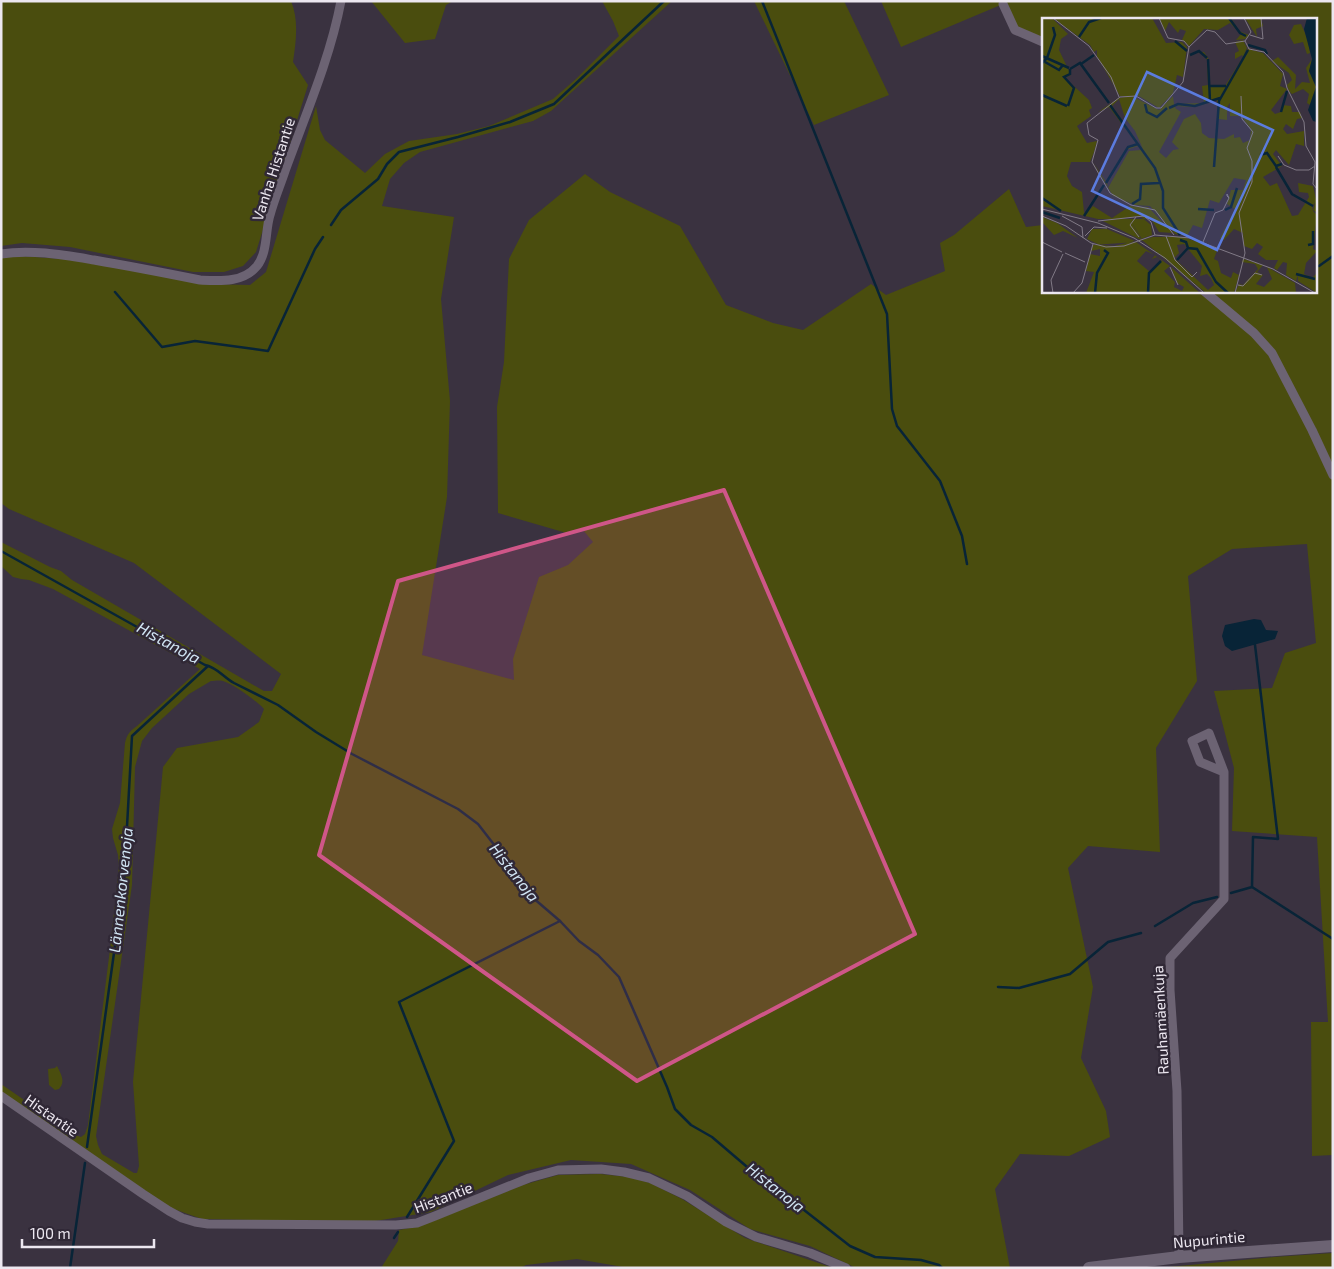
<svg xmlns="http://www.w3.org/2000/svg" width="1334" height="1269" viewBox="0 0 1334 1269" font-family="'Exo 2',sans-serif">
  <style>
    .green { fill: #4a4d0e; fill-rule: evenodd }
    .water { fill: #082437 }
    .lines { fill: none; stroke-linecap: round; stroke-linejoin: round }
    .stream { stroke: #082437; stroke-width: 2.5 }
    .street { stroke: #6c6373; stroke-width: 9 }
    .secondary { stroke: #6c6373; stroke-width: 12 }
    .marked { fill: #cf5688; fill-opacity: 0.2; stroke: #cf5688; stroke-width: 4; stroke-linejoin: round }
    .labels { text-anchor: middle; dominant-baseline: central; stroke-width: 5; stroke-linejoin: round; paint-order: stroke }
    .street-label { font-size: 15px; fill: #ece7f0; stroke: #302836 }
    .water-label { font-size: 16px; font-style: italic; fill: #d1e5f4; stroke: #302836 }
    .inset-river { fill: none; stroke: #082437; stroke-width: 2.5 }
    .inset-road { fill: none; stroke: #817a86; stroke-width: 1 }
    .view { fill: #5b7cdf; fill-opacity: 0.15; stroke: #5b7cdf; stroke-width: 2.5 }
    .inset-edge { fill: none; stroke: #ece7f0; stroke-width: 2.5 }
  </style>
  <rect width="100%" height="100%" fill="#3a3240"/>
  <g class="green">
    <path d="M1,1h290c8,19 5,41 2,61l15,23 -52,167 -13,14 -19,6h-31l-123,-25 -48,-4 -21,3z"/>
    <path d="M371,1h82l-7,4 -11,34 -30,4z"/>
    <path d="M602,1h70l-121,110 -18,10 -113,31 -16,11 -14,16 -8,27 72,11 -13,82 9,102 -3,96 -25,158 92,25 -1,-21 26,-82 29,-12 25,-23 -10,-12 -13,4 -72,-21 -1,-106 7,-45 5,-103 20,-39 56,-46 25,18 70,34 46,79 47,18 30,7 68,-46 15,11 59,-24 -5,-28 14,-8 55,-46 17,38 17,-2v66h272v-272h-272v23l-28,-12 -12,-26 -102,43 -20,-46h452v1154l-21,1 -1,-134h17l-11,-185 -85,-6 2,-63 -20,-77 58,-3 13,-35 31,-10 -9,-99 -75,5 -44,27 9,105 -41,67 4,104 -72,-6 -20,22 25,119 -12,71 25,53 4,26 -41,19 -49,-2 -25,35 15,79h-154l-46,-22 -60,-17 -60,-39 -59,-26 -60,-4 -63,15 -77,37 -62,10 -167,-3 -31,-11 -170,-115v-9l74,51 6,2 4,-3 3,-9 23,-184 8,-75 -1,-11 -5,-17 -1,-9 8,-26 5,-60c2,-9 5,-12 12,-17l63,-57 -147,-80 -24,-9 -8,-1 -8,-2 -12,-11v-24l49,25 11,4 11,9 192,111h8l9,-17 -147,-111 -125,-54 -8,-6v-245l7,-3 80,6 115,23 47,1 16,-13 50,-166 4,24 5,10 40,33 20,-19 24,-13 48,-7 32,-8 64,-27 23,-20 43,-43 -6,-15zM211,681c3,0 8,-1 12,0 10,3 34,20 41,28l-5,13 -21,15 -61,11 -14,19 -30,315 6,84 -2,7h-3l-32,-19 -4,-9 -2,-9 36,-251 3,-118 7,-26 10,-13 37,-34z"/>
    <path d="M754,1h90l45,94 -75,30z"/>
    <path d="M57,1066c4,8 9,16 2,23l-4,1 -6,-5 -1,-16 7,-1z"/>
    <path d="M600,1174l28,3 22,6 32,16 63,39 88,30h-204l-52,-9 -51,6 -6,3h-139l17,-27 1,-11 21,-4 103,-41 35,-10z"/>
    <path d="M1333,1253v15h-175l116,-11z"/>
  </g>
  <path class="water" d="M1254,619l7,1 5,10 12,1 -3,8 -43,12 -7,-5 -3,-10 3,-11z"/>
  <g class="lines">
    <g class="stream">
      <path d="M762,1l125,313 5,95 5,17 43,55 22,55 5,28"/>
      <path d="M331,225l10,-15 37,-31 9,-15 12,-12 59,-15 52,-15 44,-18 110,-103"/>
      <path d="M1319,266l14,-10"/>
      <path d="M115,292l47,55 33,-6 73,10 47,-102 8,-12"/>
      <path d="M1,551l204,114c13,3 17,11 29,18l44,22 38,27 36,22 106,55 20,15 38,49 16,24 28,24 19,20 19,14 21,22 48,110 8,22 16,16 21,12 34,29 44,33 60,47 25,11 46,3 18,5 3,3"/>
      <path d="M1252,887l81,52"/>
      <path d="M1231,893l21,-6 1,-50 25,2 -23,-194"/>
      <path d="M1155,926l38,-23 24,-6"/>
      <path d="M998,987l21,1 51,-14 38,-32 33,-9"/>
      <path d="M87,1147l37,-266 8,-145 76,-70"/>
      <path d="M407,1217l47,-76 -55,-139 161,-81"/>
      <path d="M394,1238l4,-6"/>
      <path d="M70,1268l15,-105"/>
    </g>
    <g class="street">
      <path d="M1003,4l12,26 28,12"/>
      <path d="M1,254c30,-5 63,1 93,6 35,6 71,13 106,20 20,1 43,3 57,-14 11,-14 8,-35 13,-51 4,-15 10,-29 15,-44 20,-55 45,-112 56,-170"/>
      <path d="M1204,291l50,42 18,20 40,77 21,45"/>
      <path d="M1,1096l142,98 26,17 13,7 13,4 13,2 188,1 21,-2 18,-7 94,-38 29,-8 43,-1 23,3 25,6 38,18 39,26 30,15 54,16 36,15"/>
      <path d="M1179,1257l-2,-166 -7,-101v-32l54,-59v-127l-15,-39 -17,8 8,21 24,10"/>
    </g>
    <path class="secondary" d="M1089,1268l90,-11 154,-11"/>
  </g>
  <path class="marked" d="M724,490l191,444 -278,147 -318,-226 79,-274z"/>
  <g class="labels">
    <g class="street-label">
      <text transform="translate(273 169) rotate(-72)">Vanha Histantie</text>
      <text transform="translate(1160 1020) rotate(-93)">Rauhamäenkuja</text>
      <text transform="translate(52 1115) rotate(35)">Histantie</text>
      <text transform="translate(443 1197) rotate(-21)">Histantie</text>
      <text transform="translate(1209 1239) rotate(-5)">Nupurintie</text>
    </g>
    <g class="water-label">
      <text transform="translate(169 642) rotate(29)">Histanoja</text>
      <text transform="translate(515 872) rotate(52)">Histanoja</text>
      <text transform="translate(120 890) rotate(-84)">Lännenkorvenoja</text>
      <text transform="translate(776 1187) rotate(38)">Histanoja</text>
    </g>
  </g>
  <g transform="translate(1042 18)">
    <rect width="275" height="275" fill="#3a3240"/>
    <path d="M0,0h10l16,16 -7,5 -2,11 12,25 -6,3 24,22 3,8 -3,2 2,6 -14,10 10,17 10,-2 -3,11 -4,10h-19l-4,14 5,10 10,6 2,20 2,2 7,-8 19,12 18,-12 18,1 25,26 -14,-1 -8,-13h-53l-56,-13zM11,0h99l14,25 16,-1 5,5 -4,30 -6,-2 -4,18 -14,15 -20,-12h-19l-23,-40v-6l-3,2 -4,-7zM117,0h72l8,13 10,4 -4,4 -9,1 5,-6 -11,-11 -12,7 -14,-1 -15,17 -7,-6 4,-9 -6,-2 -2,4 -9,-11 -4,9zM203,0h16l2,8 -7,3 1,8zM259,6l7,16 2,13 -3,1 -4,-12 -9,2 -5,-9 5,-10zM201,22l4,8 -3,6 4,-5 15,4 20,21 -3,12 7,3 -16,21 4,4 6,-2 1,-7 9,1 1,6h8l2,6 -5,1 -4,10 -7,-5 -3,5 4,5 17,-3v15l-8,-2 -7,21 -13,-15 -3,4 9,12 -19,11 7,9 7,-3 15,33 6,-1 11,-18 -1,-4 -9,-1 -1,-9 15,3 4,18v9l-4,-3 2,-7 -3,3 1,5 4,4 -4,34 4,2 -11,12 -2,11 8,4 5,-5v20l-19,-12v-6l-2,6 -10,-6 1,-12 -4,-1 -6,8 -3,-2 4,-8h-12l-8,-6 5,-7 -6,-4 -5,6 -8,-3 -1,-13 -9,-4 -10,11 -4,-2 15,-29 -8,-5 4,-14h12l3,-10 -12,-2 -15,25 -9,-3 -8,28 -9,-3 -6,11 -12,-2 -25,-28 -15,-1 -22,-9 -20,-34 13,20 21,-35 10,-3 -28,-37 -11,5 21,-14 13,-2 27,14 14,-14 1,8 30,-1 -2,-17 6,-1 -1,-25 -5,-7h-7l9,-1 4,6 2,27 15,1 18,-29 -1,-2 -7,4v-6l4,-2 -4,-9zM77,81l6,19 10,13 8,18 -31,-43zM175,82l2,19 8,1v-13l3,-4v13h11l10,13 -1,11 -7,3 -3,-6 -6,1v-4l-10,5 -15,-1 -7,-5 -1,-10 -6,-9 -11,5 -12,23 7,7 -6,1 -7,8 -7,-6 22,-40 -6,-4 1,-2 18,1zM96,128l3,4 -12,1 -21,37 -1,-5 19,-33zM236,39l18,18 -1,14 7,-7 8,1 -4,-15 6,-9 -3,12 7,16 -6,18 -3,-2 2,-9 -6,-5 -11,5 -3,-3 -2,-6 5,-5 -3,-7 -17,-12zM98,198l11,9 1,10 -11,4 -10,-18 12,20 -40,-20zM0,199l15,6 21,15 -15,-7 -9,4 -12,-13zM50,211h15l28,12 -21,5 -14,-1 -13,-6zM111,219h29l36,11 -4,11 4,2 3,12 10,5 2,-6 6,3 -5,18h-28l-64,-53zM142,226l18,22 -2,10 7,-2 4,4 3,7 -6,5 -34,-32 5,-5 -2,-8zM94,224l34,24 -6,5 11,11 -1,5 8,4 2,-4 -7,-4 -6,-16 29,26h-114l8,-21 -8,-1 4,-17 10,2v-7l-9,2 2,-6zM104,233l9,4 -3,4 5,-2 5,4 -12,11 -13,-11zM201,241l20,6 -6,7 6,3 -7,9 8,3 8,-8 -5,-12 28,16 1,10h-61l4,-9 4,1 15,-16 -3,-5 -13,-2z" fill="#4a4d0e" fill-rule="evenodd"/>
    <path d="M265,0h10v104l-4,-1 -5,-11 8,-23 -7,-16 3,-12 -8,-30z" fill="#082437"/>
    <path class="inset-river" d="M187,0l11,15 6,3M37,19l10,-15 12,-4M133,23l12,10M206,27l17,5 2,4M148,37l9,-4 8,7M0,38l27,12M166,41l2,42M3,44l14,8 4,-5M0,45l5,-5 8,-23 -2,-8M39,46l13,-9M28,51l10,-6 29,40M168,68h16M0,77l25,11M103,86l2,8 10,5 10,-9M68,87l45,63 8,23v17l17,27M26,88l6,-18 -10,-11 6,-3v-5M127,90l9,-4 17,2 25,-8M239,94l6,-21M218,137l7,-2 9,13 6,-2M172,149l5,-66 29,-51M234,149l16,27 21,12M64,165l22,-36 10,-3M0,180l19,13M90,186l8,-5 1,-15 18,-1M156,191l16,1M183,192l6,-3 6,-19M0,194l18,6M42,198l20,-31M138,222l6,2 2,6 9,1 19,33 12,11M266,227l5,-1v-13M135,242l11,-12M254,256l19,5M53,275l2,-20 11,-20 -4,-3M106,275l1,-20 12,-12"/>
    <path class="inset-road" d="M11,0l36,28 22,31 8,20M117,0l9,20 16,3 5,6 18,-17 8,2 11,12 19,-3M202,0l7,14 -6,9M208,17l13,4 -2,-21M203,23l4,8 15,3 19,20 4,16 17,34 2,24 9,16 -2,22 4,5M236,138l6,9 12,5h13l6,-4M0,191l56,14 36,15 31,20 39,35M0,198l24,10 25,17 15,4 18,-1 31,-11 35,3 83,31 42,24M20,198l20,11 1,11M94,199l-6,8 9,12M56,203l46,-5 7,6 4,13M132,217l-19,-25 -24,-5 -21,-12 -18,-31 6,-22 -9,-5 -2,-12 33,-26 16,-1 20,12h5l22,-26 6,-35M43,218l9,-9 13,1M124,218l9,24 17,17 5,-5M0,224l20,10M161,224l12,-29 8,-3 6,-12 -2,-4v2l2,2M23,235l20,9M128,249l8,18M196,267l5,1 12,-13 7,2M11,275l-2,-13 12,-26M31,275l9,-10 11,-39M193,275l10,-40 -6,-40 13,-31v-21l-5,-13 6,-16 -11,-13 -1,-23"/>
    <path class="view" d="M105,54l126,58 -56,120 -125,-59z"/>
    <rect width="275" height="275" class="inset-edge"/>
  </g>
  <rect width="1334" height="1269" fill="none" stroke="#ece7f0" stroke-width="5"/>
  <path d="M22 1239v8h132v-8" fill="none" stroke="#ece7f0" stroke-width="2.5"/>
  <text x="30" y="1239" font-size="15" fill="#ece7f0" stroke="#302836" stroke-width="4" paint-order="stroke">100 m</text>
</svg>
